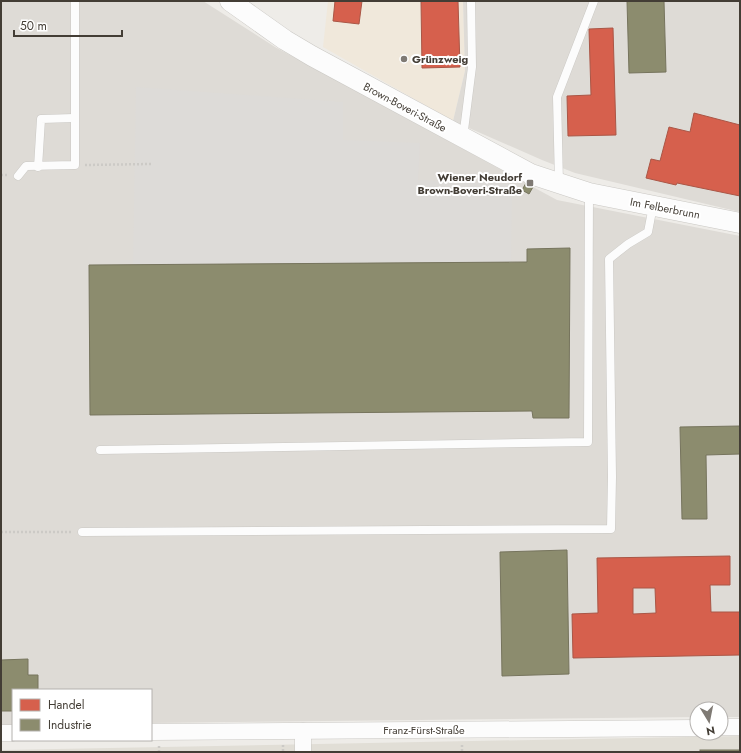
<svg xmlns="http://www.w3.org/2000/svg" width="741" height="753" viewBox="0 0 741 753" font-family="Jost,sans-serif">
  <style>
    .residential { fill: #e1ded6 }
    .commercial { fill: #f0e8db }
    .industrial { fill: #dedbd6 }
    .parking { fill: #dddbd8 }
    .shops { fill: #d6604d; stroke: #aa5646; fill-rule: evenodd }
    .industry { fill: #8c8c6e; stroke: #76745d }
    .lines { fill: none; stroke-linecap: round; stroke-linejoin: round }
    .service-casing { stroke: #cac8c4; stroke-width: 9 }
    .minor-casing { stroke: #cac8c4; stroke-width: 17 }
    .tertiary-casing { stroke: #cac8c4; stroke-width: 21 }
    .path { stroke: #cccac6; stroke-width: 2.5; stroke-dasharray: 2 2; stroke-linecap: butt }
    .service { stroke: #fcfcfc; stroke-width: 8 }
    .minor { stroke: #fcfcfc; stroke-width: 16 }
    .tertiary { stroke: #fcfcfc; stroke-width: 20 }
    .poi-dot { fill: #7f7a74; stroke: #fff; stroke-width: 1.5 }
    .labels { text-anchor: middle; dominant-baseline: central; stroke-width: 4; stroke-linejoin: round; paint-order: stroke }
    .poi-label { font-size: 11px; font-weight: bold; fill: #433d35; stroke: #fff; text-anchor: start }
    .street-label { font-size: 11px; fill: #433d35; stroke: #fff }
  </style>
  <rect width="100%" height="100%" fill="#eeece8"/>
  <path class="residential" d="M740,736v16h-739l2,-2z"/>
  <path class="commercial" d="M328,1h135l2,70 -12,50 -130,-74z"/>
  <g class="industrial">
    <path d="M1,1h202l72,46 282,153 183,36v481h-19v-8h-24v8l-546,6v-33h-138v35h-12z"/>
    <path d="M463,1h277v211l-165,-39 -33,-13 -89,-39 12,-50z"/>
  </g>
  <path class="parking" d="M136,87l207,15v38l77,3 -2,37 94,4 -1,78 -378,3z"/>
  <g class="shops">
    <path d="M335,1h27l-3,23 -26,-3z"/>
    <path d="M421,1h37l2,66 -38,1z"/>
    <path d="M613,28l3,107 -48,1 -1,-40 24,-1 -2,-66z"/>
    <path d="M694,113l46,12v71l-63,-13 -1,2 -30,-7 5,-19 9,2 9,-34 21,5z"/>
    <path d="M730,556v29h-20l1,27h29v43l-167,3 -1,-44 26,-1 -1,-55zM633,588h22l1,25 -23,1z"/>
  </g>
  <g class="industry">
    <path d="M627,1h37l2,71 -37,1z"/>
    <path d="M526,183l7,4 -4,7 -7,-4z"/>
    <path d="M570,248l-1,170h-36l-1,-7 -442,4 -1,-150 438,-3v-13z"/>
    <path d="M740,426v28l-34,1 1,64h-25l-2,-92z"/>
    <path d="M567,550l2,124 -67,2 -2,-124z"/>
    <path d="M28,659v16h10v15h-25v21h-12v-51z"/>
    <rect x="700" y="750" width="40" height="2"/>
  </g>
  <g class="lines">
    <g class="service-casing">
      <g id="service">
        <path d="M463,138l9,-71 -1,-66"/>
        <path d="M38,167l3,-48 33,-1"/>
        <path d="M18,176l8,-10 49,-1v-164"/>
        <path d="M559,183l-2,-86 37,-96"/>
        <path d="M100,450l488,-8 1,-248"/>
        <path d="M82,532l529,-3 1,-52 -3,-218 19,-15 20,-12 5,-26"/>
      </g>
    </g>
    <g class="minor-casing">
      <g id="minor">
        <path d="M721,727h19"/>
        <path d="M303,731v21"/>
        <path d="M151,732l546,-4"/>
        <path d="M1,733h12"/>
      </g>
    </g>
    <g class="tertiary-casing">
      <path id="tertiary" d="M230,1l55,39 27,16 219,118 58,19 151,30"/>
    </g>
    <g class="path">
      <path d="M85,165l66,-1"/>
      <path d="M1,175h7"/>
      <path d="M1,532h71"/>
      <path d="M283,745v7"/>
      <path d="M462,745v7"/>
      <path d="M159,746v6"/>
    </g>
    <use href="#service" class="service"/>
    <use href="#minor" class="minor"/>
    <use href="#tertiary" class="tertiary"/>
  </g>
  <g class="poi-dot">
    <circle cx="404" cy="59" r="4"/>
    <rect x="526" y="179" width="8" height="8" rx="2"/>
  </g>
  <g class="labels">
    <g class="poi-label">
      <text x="412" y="59">Grünzweig</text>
      <text x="522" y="177" text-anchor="end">Wiener Neudorf<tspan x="522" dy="13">Brown-Boveri-Straße</tspan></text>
    </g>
    <g class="street-label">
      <text transform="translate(405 107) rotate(28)">Brown-Boveri-Straße</text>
      <text transform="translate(665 208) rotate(11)">Im Felberbrunn</text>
      <text x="424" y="730">Franz-Fürst-Straße</text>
    </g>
  </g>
  <rect width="741" height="753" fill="none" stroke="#433d35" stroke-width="4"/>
  <rect x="12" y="689" width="140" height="52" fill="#ffffff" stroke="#b4b1ae"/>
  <rect x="20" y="699" width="20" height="12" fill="#d6604d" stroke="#b4b1ae"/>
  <text x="48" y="709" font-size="12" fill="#433d35">Handel</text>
  <rect x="20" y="719" width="20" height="12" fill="#8c8c6e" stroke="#b4b1ae"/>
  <text x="48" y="729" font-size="12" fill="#433d35">Industrie</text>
  <g transform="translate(709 721) rotate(170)"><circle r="19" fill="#ffffff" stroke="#b4b1ae"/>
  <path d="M0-3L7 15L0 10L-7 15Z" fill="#7f7a74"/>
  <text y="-6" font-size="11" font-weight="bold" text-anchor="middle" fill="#433d35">N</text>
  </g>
  <path d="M14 30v6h108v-6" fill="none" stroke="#433d35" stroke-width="2"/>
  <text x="20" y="30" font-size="12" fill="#433d35" stroke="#ffffff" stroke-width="3" paint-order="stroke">50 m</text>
</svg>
